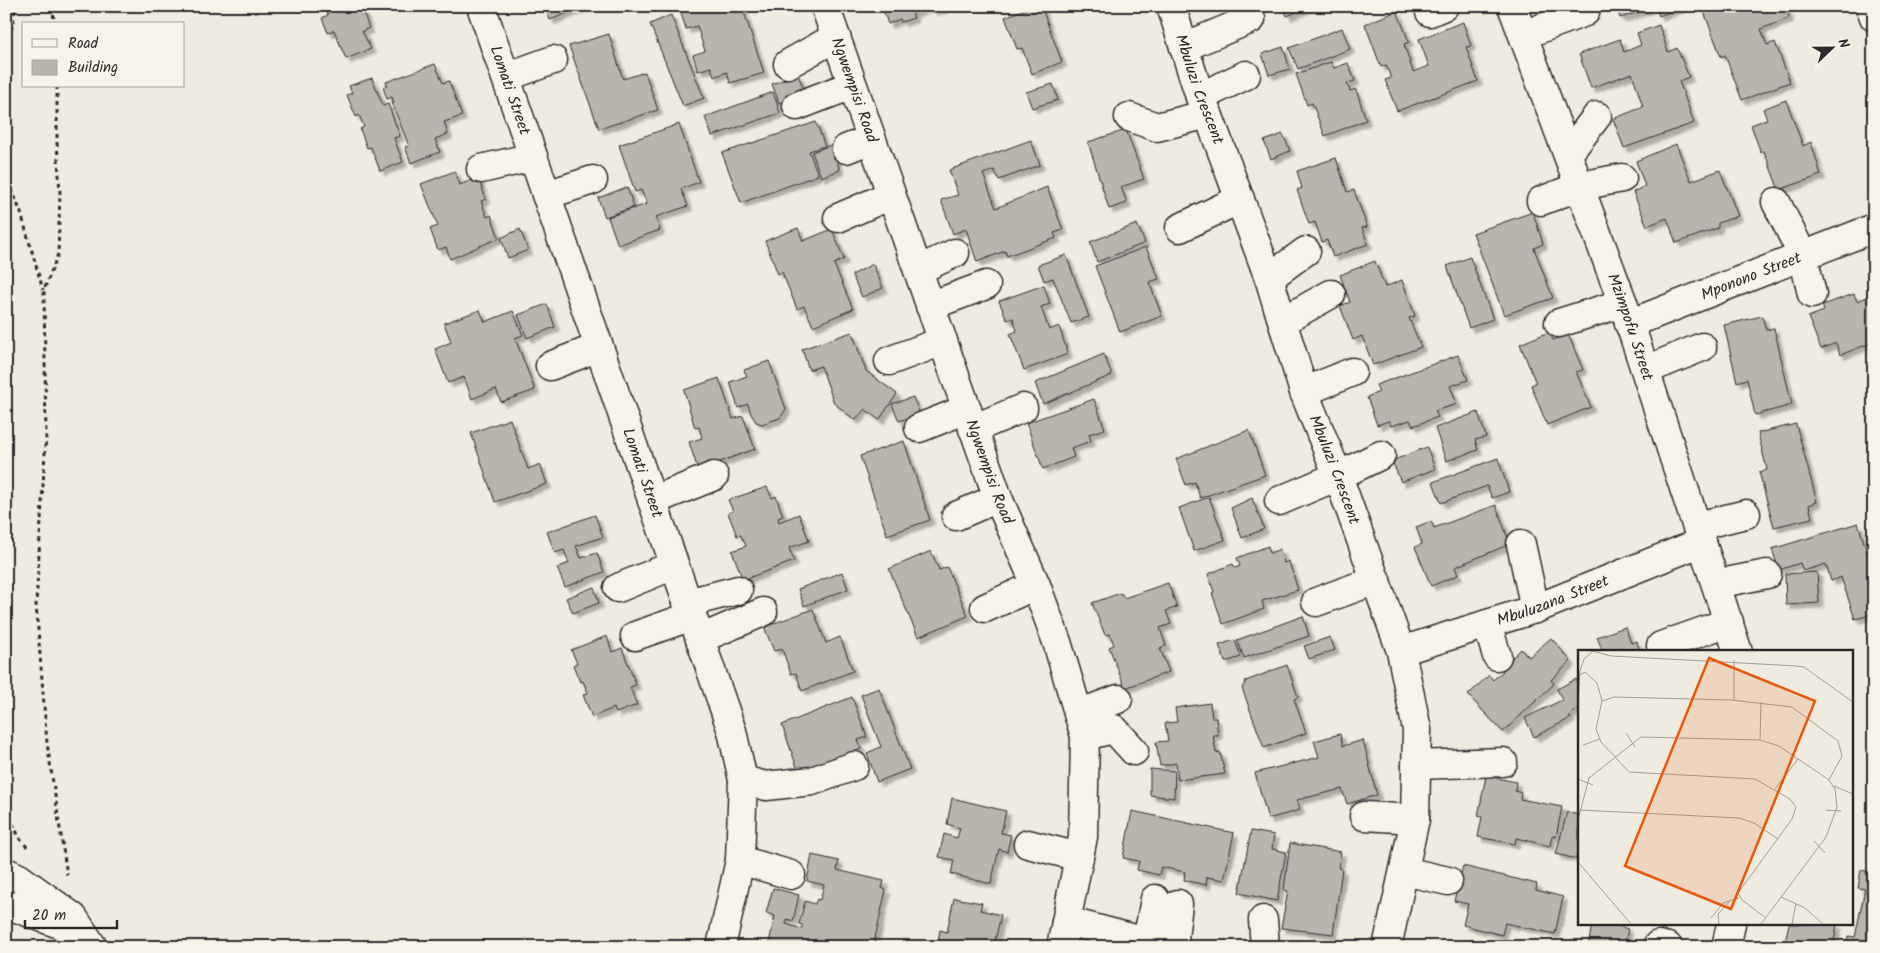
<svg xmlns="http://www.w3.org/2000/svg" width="1880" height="953" viewBox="0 0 1880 953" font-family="Kalam,sans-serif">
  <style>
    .building { fill: #b8b5ae; stroke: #2b2b2b; filter: url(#shadow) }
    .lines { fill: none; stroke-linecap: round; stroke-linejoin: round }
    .street-casing { stroke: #2b2b2b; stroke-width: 31 }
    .path { stroke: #2b2b2b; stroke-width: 3; stroke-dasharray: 4 4; stroke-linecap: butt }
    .street { stroke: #f7f3e8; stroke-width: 28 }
    .labels { text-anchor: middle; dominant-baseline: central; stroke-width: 5; stroke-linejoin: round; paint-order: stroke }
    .street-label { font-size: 16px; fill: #2b2b2b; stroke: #f7f3e8 }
    .inset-road { fill: none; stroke: #a19e98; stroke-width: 1 }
    .view { fill: #e8590c; fill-opacity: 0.15; stroke: #e8590c; stroke-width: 2.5 }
    .inset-edge { fill: none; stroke: #2b2b2b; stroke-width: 2.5 }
  </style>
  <defs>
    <filter id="shadow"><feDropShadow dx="4.5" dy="4.5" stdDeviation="1" flood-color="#0004"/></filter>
  </defs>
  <rect width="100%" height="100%" fill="#efebe0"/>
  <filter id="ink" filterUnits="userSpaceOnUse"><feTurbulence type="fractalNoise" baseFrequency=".02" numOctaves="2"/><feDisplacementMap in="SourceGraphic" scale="10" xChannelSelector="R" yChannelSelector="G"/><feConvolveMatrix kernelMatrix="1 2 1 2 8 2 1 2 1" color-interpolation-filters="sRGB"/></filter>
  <g filter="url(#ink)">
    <g class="building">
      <path d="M324,6h37l8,22 -7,3 9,18 -25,10 -12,-29 -6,3 -6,-15 6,-3z"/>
      <path d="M545,6h40l-35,14z"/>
      <path d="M742,6l22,67 -34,10 -3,-11 -13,5 -3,-10 -13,4 -5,-16 12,-4 -8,-25 -11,3 -7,-22z"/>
      <path d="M882,6h63l1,1 -13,4 -2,-5 -19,7 2,5 -13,4 -1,-3 -12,5z"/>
      <path d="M1033,6h8l21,56 -30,12 -10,-26 -5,1 -12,-32z"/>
      <path d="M1283,6h28l-24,10z"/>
      <path d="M1616,6h31l1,3 -28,9z"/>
      <path d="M1655,6h29l-25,10z"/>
      <path d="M1712,6h74l3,12 -28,11 6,16 8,-3 15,40 -48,18 -17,-45 -4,2 -18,-48z"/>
      <path d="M1397,11l12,31 -5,2 9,28 16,-6 -10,-27 44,-17 8,24 -5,1 12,34 -81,30 -12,-31 6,-2 -5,-13 -5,2 -16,-43z"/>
      <path d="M671,15l33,83 -21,8 -33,-82z"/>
      <path d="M1659,25l9,27 9,-4 12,29 -10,4 15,42 -70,25 -11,-29 30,-12 -11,-34 -41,15 -12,-34 41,-15 4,13 17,-7 -4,-12z"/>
      <path d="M1342,28l8,21 -52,20 -9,-21z"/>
      <path d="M609,34l14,45 22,-7 13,38 -59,19 -30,-83z"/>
      <path d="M1283,47l7,22 -21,6 -7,-21z"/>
      <path d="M1331,62l3,6 14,-5 7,18 -8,2 3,8 6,-2 10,31 -41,16 -13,-33 -5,2 -11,-31z"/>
      <path d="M435,64l8,19 6,-2 13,35 -18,6 4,12 -13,5 5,13 -29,11 -6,-16 4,-1 -17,-43h2l-2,-6 -5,2 -4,-12 4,-1 -1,-4z"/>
      <path d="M798,74l7,19 -26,10 -7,-19z"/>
      <path d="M372,78l11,28 5,-2 12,32 -6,2 9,24 -23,9 -9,-24 -4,1 -7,-19 4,-2 -5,-12 -3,2 -9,-22 5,-2 -3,-7z"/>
      <path d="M1053,84l5,16 -26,8 -6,-16z"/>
      <path d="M773,92l7,21 -68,23 -7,-19z"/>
      <path d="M1786,100l17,46 8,-4 10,33 -42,15 -15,-39 -3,2 -10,-28 16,-6 -4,-10z"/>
      <path d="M816,122l9,24 -16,5 9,24 -77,28 -19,-50z"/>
      <path d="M679,124l20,58 -18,7 7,17 -32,11 4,13 -42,15 -10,-28 39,-13 -6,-14 -6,2 -16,-47z"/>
      <path d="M1126,130l18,49 -23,8 6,16 -18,6 -21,-67z"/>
      <path d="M1283,134l7,17 -19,8 -7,-18z"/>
      <path d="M1031,140l9,25 -41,15 -5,-10 -11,4 13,34 51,-21 16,43 -9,3 2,5 -49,18 -2,-5 -28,11 -11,-33 -13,5 -12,-34 17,-5 -9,-25z"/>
      <path d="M1676,144l15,37 29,-11 18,46 -20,7v5l-42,15 -9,-25 -20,8 -14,-34 12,-6 -9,-25z"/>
      <path d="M831,145l9,25 -19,7 -9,-25z"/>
      <path d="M1336,158l11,34 7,-2 13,37 -5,1 6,16 -35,13 -6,-17 -5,2 -7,-20 -6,2 -12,-34 5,-2 -5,-17z"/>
      <path d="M455,171l5,14 18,-8 8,22 -5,2 6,16 4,-2 8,23 -49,21 -4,-12 -8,3 -8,-21 8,-3 -17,-42z"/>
      <path d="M627,187l7,20 -29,10 -7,-19z"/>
      <path d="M1533,212l10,32 -9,4 19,50 -49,17 -31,-82z"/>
      <path d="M1137,224l8,19 -48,19 -7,-20z"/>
      <path d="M798,228l5,13 29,-12 12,30 -10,5 19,45 -40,17 -9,-20 -7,3 -15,-37 -4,2 -13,-33z"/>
      <path d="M520,229l8,21 -20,8 -7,-20z"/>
      <path d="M1146,247l13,32 -10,3 13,34 -42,16 -25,-66z"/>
      <path d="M1066,255l23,62 -18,6 -18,-45 -9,3 -6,-16z"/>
      <path d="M1470,257l23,62 -24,9 -22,-62z"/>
      <path d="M1375,261l10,26 17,-7 13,36 -6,2 12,29 -48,18 -11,-29 -9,4 -13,-34 10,-4 -10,-27z"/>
      <path d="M873,264l10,24 -21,9 -10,-22z"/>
      <path d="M1044,285l6,19 -9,3 8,23 10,-4 9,28 -44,16 -14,-36 7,-3 -4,-13 -6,2 -8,-19z"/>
      <path d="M1854,294l3,7 17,-7v41l-4,2 1,6 -31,12 -4,-12 -15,6 -13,-32 16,-6 -2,-6z"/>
      <path d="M547,304l8,23 -28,11 -9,-23z"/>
      <path d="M480,310l5,12 28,-11 10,24 -8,3 20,52 -34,12 -5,-13 -24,10 -8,-22 -16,6 -13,-34 16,-7 -7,-19z"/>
      <path d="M1762,316l4,14 8,-2 18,77 -37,10 -8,-36 -10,3 -13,-57z"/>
      <path d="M852,332l14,39 31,23 -18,26 -14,-11 -10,11 -21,-17 -13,-37 -12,4 -7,-21z"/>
      <path d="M1549,332l4,8 15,-6 15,36 -7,2 15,35 -44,18 -16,-40 5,-2 -16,-39z"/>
      <path d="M1104,354l8,21 -69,29 -8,-21z"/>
      <path d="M1458,355l10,25 -18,6 7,18 -22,7 3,6 -25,9 -3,-6 -19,6 -2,-5 -12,4 -10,-28 12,-5 -3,-7z"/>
      <path d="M769,361l17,48 -6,9 -18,6 -6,-2 -5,-8 -3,-10 -10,4 -8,-26 17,-6 -3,-6z"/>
      <path d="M719,378l14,41 10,-3 12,33 -57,21 -9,-28 13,-4 -3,-11 -4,1 -11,-38z"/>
      <path d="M913,397l7,17 -21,7 -7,-17z"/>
      <path d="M1094,399l11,30 -16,5 2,7 -20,7 3,9 -31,12 -17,-46z"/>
      <path d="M1478,412l8,25 -11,3 3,10 -32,11 -11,-33z"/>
      <path d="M510,419l18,50 12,-5 7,20 -52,18 -24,-69z"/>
      <path d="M1796,424l21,78 -8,3 3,13 -38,9 -15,-55 8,-2 -9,-37z"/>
      <path d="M1249,430l16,45 -65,23 -5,-16 -9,3 -10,-26z"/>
      <path d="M904,441l26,79 -43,15 -27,-79z"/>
      <path d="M1427,447l8,22 -34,13 -9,-21z"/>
      <path d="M1498,458l11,34 -17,6 -5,-12 -46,17 -8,-21z"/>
      <path d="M767,487l5,11 4,-2 7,20 -5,2 1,4 20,-8 10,27 -20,7 5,13 -51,19 -11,-29 14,-5 -5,-11 -4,1 -9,-23 5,-2 -5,-11z"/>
      <path d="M1209,497l16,43 -31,11 -15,-43z"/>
      <path d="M1252,498l12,31 -22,9 -11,-30z"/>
      <path d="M1496,505l14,39 -55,23 3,8 -27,11 -16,-39 7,-3 -6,-17 15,-6 3,7z"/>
      <path d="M595,515l8,22 -27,9 5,12 16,-5 7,19 -39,15 -8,-19 12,-5 -5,-13 -9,3 -8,-21z"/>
      <path d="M1858,523l16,52v39l-19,5 -14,-42 -10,4 -5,-17 -23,7 -3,-8 -21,7 -7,-21z"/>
      <path d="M1268,546l2,7 10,-4 4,14 5,-2 9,29 -36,11 2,8 -41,15 -11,-31 2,-1 -6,-18 25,-10 2,4 5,-2 -3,-8z"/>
      <path d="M931,551l8,19 8,-3 21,49 -50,21 -29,-68z"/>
      <path d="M842,572l6,17 -44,17 -6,-17z"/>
      <path d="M1817,572l2,31 -33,2 -1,-31z"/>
      <path d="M1168,583l9,24 -11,4 5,13 -11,4 6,18 -6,2 9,24 -44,16 -16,-41 5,-2 -4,-11 -5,1 -13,-32 29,-10 3,5z"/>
      <path d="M594,587l5,16 -26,10 -7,-15z"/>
      <path d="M813,609l13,34 14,-6 13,34 -51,20 -6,-18 -5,1 -9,-25 -8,2 -10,-24z"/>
      <path d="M1303,616l6,20 -65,22 -7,-18z"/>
      <path d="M1625,627l6,16 6,-2 3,11h-37l-6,-15z"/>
      <path d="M607,636l5,16 10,-4 14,37 -6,2 7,18 -21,8 -2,-5 -22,9 -9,-22 5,-2 -5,-12 -3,1 -7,-17 4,-2 -6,-13z"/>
      <path d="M1330,637l5,13 -26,9 -5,-13z"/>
      <path d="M1551,638l20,23 -20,19 3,4 -51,48 -35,-37 21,-20 4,5 10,-9 -2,-2 20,-20 8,8z"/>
      <path d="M1235,640l6,17 -16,5 -6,-17z"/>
      <path d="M1287,665l11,32 -4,2 12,34 -42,15 -22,-60 4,-7z"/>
      <path d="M1576,679l3,7v23l-10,6 2,3 -37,19 -9,-19 37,-18 -5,-11z"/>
      <path d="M879,688l31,81 -33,13 -10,-29 14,-6 -20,-52z"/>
      <path d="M852,697l15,40 -9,3 3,9 -62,24 -17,-48z"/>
      <path d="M1210,703l2,15h4l2,17h-5l3,18 4,-1 5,22 -47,6 -2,-17 -16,3 -4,-24 12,-1 -3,-18 12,-1 -2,-14z"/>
      <path d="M1340,734l3,12 20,-6 14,55 -30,9 -5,-15 -45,11 3,10 -32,9 -13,-46 64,-16 -5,-16z"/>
      <path d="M1150,769l25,2 -1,27 -24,-3z"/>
      <path d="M1486,776l30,6 -1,9 6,2 -1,6 42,8 -6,30 -4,-1 -2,10 -34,-8 -1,6 -37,-7 4,-20 -4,-1z"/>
      <path d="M952,798l54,13 -5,22 10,2 -4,17 -8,-3 -8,35 -40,-10 3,-14 -15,-3 5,-23 13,4 3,-10 -13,-4z"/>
      <path d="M1132,811l102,22 -10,47 -17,-3 -1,8 -22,-5 1,-8 -24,-5 -2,8 -22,-5 2,-9 -16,-3z"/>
      <path d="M1567,812l12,3v30l-3,14 -20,-5z"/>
      <path d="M1251,831l23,4 -2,14 14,3 -9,49 -38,-8z"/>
      <path d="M1290,843l51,9 -3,16 4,1 -9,65 -52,-6 7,-37 -4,-1z"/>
      <path d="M812,855l27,6 -2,9 47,11 -2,7 4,2 -13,57h-105l7,-31 -9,-3 7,-25 26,7 -6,26 -6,-2 -1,5 16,5v-4l-3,-1 6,-23 10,3 2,-5 3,1 4,-15 -17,-4z"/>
      <path d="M1463,866l74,18 -1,6 27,7 -8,37 -50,-11 -3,12 -39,-10 5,-21 -14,-3z"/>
      <path d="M1861,870l13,3v74h-28l2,-11 7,1 10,-48 -7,-1z"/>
      <path d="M954,898l28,5 -2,7 21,5 -7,30h-5v2h-52l3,-17 7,2z"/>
      <path d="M1592,924h20l16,5 -4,18h-36z"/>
      <path d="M1789,924h48l-4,23h-42l-7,-2z"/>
    </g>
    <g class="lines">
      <g class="street-casing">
        <g id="street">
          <path id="s1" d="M481,6l251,725 11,49 -3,80 -19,87"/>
          <path id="s2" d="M825,6l173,492 38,87 21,57 28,94 -2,101 -22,110"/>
          <path id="s3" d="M1171,6l29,91 8,17 61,164 35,114 34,84 63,175 16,79 -2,89 -28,128"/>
          <path id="s4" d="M1512,6l111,297 115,349"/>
          <path d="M1870,6l4,11"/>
          <path d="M1430,12l14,-6"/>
          <path d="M1523,35l62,-23"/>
          <path d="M1184,47l67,-28"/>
          <path d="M788,64l48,-27"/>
          <path d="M506,77l47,-17"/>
          <path d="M1200,97l46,-22"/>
          <path d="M797,106l55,-21"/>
          <path d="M1129,117l28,10 51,-13"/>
          <path d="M846,149l25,-10"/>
          <path d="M1568,154l29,-38"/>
          <path d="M481,169l52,-12"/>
          <path d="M546,195l47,-15"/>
          <path d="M1541,201l39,-15 42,-8"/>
          <path d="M1776,202l27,54 9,38"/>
          <path d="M838,218l53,-23"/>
          <path d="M1180,228l60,-29"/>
          <path d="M918,270l37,-17"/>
          <path d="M1269,278l37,-27"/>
          <path d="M930,306l56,-21"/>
          <path d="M1283,321l48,-27"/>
          <path d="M1559,323l64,-20"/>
          <path id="s5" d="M1629,324l245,-96"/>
          <path d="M889,361l54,-20"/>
          <path d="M550,366l49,-19"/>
          <path d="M1646,370l56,-23"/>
          <path d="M1304,392l48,-20"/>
          <path d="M919,428l48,-19"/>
          <path d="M973,429l50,-21"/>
          <path d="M652,501l62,-25"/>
          <path d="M1279,501l59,-25 43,-21"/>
          <path d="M956,516l42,-18"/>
          <path d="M1697,526l49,-12"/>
          <path d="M1521,544l14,65"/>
          <path d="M1716,584l51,-10"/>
          <path d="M618,588l56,-23"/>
          <path d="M1316,602l60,-22"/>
          <path d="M687,603l51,-13"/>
          <path d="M985,608l51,-23"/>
          <path d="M1487,624l10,32"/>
          <path d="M635,636l57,-20"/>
          <path d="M700,639l63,-27"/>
          <path d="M1661,646l68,-24"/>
          <path id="s6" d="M1401,651l134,-42 167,-67"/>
          <path d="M1078,714l40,-15"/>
          <path d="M1085,736l29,-7 20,22"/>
          <path d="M1416,765l87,-3"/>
          <path d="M743,780l23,6 46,-5 42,-15"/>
          <path d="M1364,816l51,3"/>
          <path d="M1028,844l51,13"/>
          <path d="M740,860l51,15"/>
          <path d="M1404,871l44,10"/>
          <path d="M6,872l13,6 54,39 20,30"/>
          <path d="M6,904l53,20 13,7"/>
          <path d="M1263,920l2,27"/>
          <path d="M1066,921l100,26"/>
          <path d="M1147,942l8,-43"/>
          <path d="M1658,945l10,2"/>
          <path d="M1173,947l5,-43"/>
          <path d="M1726,947l5,-23"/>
        </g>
      </g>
      <g class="path">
        <path d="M53,6l1,18"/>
        <path d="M6,45l7,-22 2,-17"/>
        <path d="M57,86v56l3,51 -2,61 -14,36 2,146 -10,168 11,139 20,132"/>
        <path d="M6,174l15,39 22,77"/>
        <path d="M6,809l14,30 7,8"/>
      </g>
      <use href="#street" class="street"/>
    </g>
  </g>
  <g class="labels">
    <g class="street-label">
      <text stroke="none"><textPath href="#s1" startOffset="89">Lomati Street</textPath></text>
      <text stroke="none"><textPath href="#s3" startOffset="88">Mbuluzi Crescent</textPath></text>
      <text stroke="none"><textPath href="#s2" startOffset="89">Ngwempisi Road</textPath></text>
      <text stroke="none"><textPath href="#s5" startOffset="131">Mponono Street</textPath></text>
      <text stroke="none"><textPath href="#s4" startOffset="342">Mzimpofu Street</textPath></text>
      <text stroke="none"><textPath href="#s3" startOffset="492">Mbuluzi Crescent</textPath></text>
      <text stroke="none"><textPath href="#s1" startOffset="494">Lomati Street</textPath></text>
      <text stroke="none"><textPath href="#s2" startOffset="494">Ngwempisi Road</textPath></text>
      <text stroke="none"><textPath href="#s6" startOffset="160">Mbuluzana Street</textPath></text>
    </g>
  </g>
  <g transform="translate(1578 650)">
    <rect width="275" height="275" fill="#efebe0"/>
    <path class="inset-road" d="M15,1l18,5 186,10 7,1 49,35M2,25l5,-3 12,11 5,18M156,50v-40M0,54l2,-33 4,-12 9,-8M48,83l9,14M182,90l1,-38M5,95l17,-6M0,129l15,6M256,136l19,8M197,139l23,-30M2,160l159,8 15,5 24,16M248,160l15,1M0,170l11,-42 52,-41 119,3 19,6 50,34 6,9 2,18 -11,30 -65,87M236,191l11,12M0,212l53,62M203,247l24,11 18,16M133,268l12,-15 16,-5M188,268l-24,-18 -4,-7 54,-74 4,-12 -6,-8 -35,-20 -126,-7 -28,-30 -5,-13 6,-28 12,-4 117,3 61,7 46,34 4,15 -13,24M141,274l-1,-10 11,-12M214,274l4,-20"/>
    <path class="view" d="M131,8l106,43 -84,208 -106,-43z"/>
    <rect width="275" height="275" class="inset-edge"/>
  </g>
  <rect width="1880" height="953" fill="none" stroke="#f7f3e8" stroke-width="25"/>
  <rect x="12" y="12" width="1855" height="928" fill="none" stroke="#2b2b2b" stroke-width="2" filter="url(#ink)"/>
  <rect x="22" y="22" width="162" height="65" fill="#f7f3e8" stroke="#a5a39c"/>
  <rect x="32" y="39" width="25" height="8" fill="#f7f3e8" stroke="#a5a39c"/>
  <text x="68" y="48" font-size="15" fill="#2b2b2b">Road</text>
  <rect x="32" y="60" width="25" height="15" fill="#b8b5ae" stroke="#a5a39c"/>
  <text x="68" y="72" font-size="15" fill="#2b2b2b">Building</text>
  <g transform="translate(1832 48) rotate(68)" stroke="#f7f3e8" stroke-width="4" paint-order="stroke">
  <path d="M0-4L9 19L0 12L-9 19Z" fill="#2b2b2b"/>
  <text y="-8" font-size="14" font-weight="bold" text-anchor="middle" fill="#2b2b2b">N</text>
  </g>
  <path d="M25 920v8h92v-8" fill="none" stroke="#2b2b2b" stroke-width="2.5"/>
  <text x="32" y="920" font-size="15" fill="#2b2b2b" stroke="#f7f3e8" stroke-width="4" paint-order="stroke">20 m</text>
</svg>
